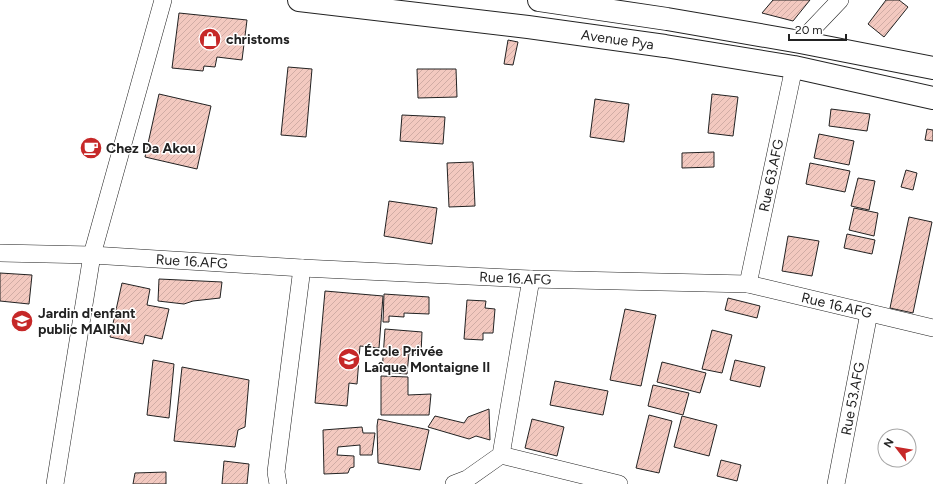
<svg xmlns="http://www.w3.org/2000/svg" width="933" height="484" viewBox="0 0 933 484" font-family="Figtree,sans-serif">
  <style>
    .building { fill: url(#building-hatch); stroke: #222 }
    .lines { fill: none; stroke-linecap: round; stroke-linejoin: round }
    .street-casing { stroke: #222; stroke-width: 18 }
    .secondary-casing { stroke: #222; stroke-width: 24 }
    .street { stroke: #fff; stroke-width: 17 }
    .secondary { stroke: #fff; stroke-width: 22 }
    .labels { text-anchor: middle; dominant-baseline: central; stroke-width: 3; stroke-linejoin: round; paint-order: stroke }
    .poi-label { font-size: 14px; font-weight: bold; fill: #222; stroke: #fff; text-anchor: start }
    .street-label { font-size: 14px; fill: #222; stroke: #fff }
  </style>
  <defs>
    <pattern id="building-hatch" width="6" height="6" patternUnits="userSpaceOnUse"><rect width="6" height="6" fill="#f3c9c0"/><path d="M-1 1l2-2M0 6l6-6M5 7l2-2" fill="none" stroke="#d0aca5"/></pattern>
  </defs>
  <rect width="100%" height="100%" fill="#fff"/>
  <g class="building">
    <path d="M773,0h37l-17,21 -31,-8z"/>
    <path d="M886,0h13l9,7 -24,30 -16,-13z"/>
    <path d="M179,13l68,7 -5,40 -25,-3 -2,10 -11,-1 -1,5 -31,-3z"/>
    <path d="M508,40l10,2 -5,23 -9,-1z"/>
    <path d="M288,67l24,2 -6,68 -25,-2z"/>
    <path d="M417,69h39l1,28 -39,1z"/>
    <path d="M159,94l52,12 -14,63 -52,-12z"/>
    <path d="M712,94l26,3 -5,39 -25,-3z"/>
    <path d="M595,99l34,5 -5,38 -34,-5z"/>
    <path d="M831,109l39,5 -3,17 -38,-5z"/>
    <path d="M402,115l43,2 -2,27 -43,-3z"/>
    <path d="M927,129l6,1v11l-8,-1z"/>
    <path d="M819,134l35,7 -5,24 -35,-7z"/>
    <path d="M714,152v15l-32,1v-15z"/>
    <path d="M473,162l2,44 -26,1 -2,-44z"/>
    <path d="M810,163l40,8 -5,21 -39,-8z"/>
    <path d="M906,170l11,3 -4,17 -12,-3z"/>
    <path d="M858,178l17,3 -6,29 -18,-4z"/>
    <path d="M389,201l48,7 -5,36 -48,-8z"/>
    <path d="M854,208l24,5 -4,23 -25,-6z"/>
    <path d="M909,217l23,5 -19,91 -23,-5z"/>
    <path d="M847,234l28,6 -3,14 -28,-6z"/>
    <path d="M788,236l31,5 -7,35 -30,-5z"/>
    <path d="M0,273l32,2 -3,29 -29,-3z"/>
    <path d="M159,279l63,3 -2,16 -27,3 -9,3 -26,-3z"/>
    <path d="M122,283l28,6 -3,16 22,4 -7,30 -17,-4 -2,9 -33,-7z"/>
    <path d="M325,291l58,5 -4,52 -19,-2 -3,38 -8,-1 -2,23 -32,-3z"/>
    <path d="M384,294l45,3v17l-25,-1v4l-15,-1v6h-6z"/>
    <path d="M728,298l32,8 -3,12 -32,-8z"/>
    <path d="M467,300l19,1 -1,7 10,1 -2,24h-10v7l-19,-1z"/>
    <path d="M625,309l31,6 -15,71 -31,-6z"/>
    <path d="M385,329l37,3 -1,22 -12,-1 -2,21 -25,-2z"/>
    <path d="M712,330l20,5 -10,38 -20,-4z"/>
    <path d="M153,360l21,4 -5,54 -22,-3z"/>
    <path d="M735,360l30,7 -5,20 -30,-7z"/>
    <path d="M662,362l44,11 -6,20 -43,-11z"/>
    <path d="M182,367l67,13 -4,47 -7,3 -3,17 -61,-6z"/>
    <path d="M381,376l27,1v18l23,-1 -2,21h-48z"/>
    <path d="M555,381l53,10 -5,24 -53,-10z"/>
    <path d="M653,385l36,8 -6,22 -35,-9z"/>
    <path d="M489,409l1,31 -14,-4 -7,3 -41,-12 7,-11 29,7 4,-6z"/>
    <path d="M649,415l23,6 -13,52 -23,-5z"/>
    <path d="M682,416l35,9 -8,31 -35,-9z"/>
    <path d="M378,419l51,11 -9,40 -42,-7 -1,-37z"/>
    <path d="M532,419l32,8 -7,29 -32,-8z"/>
    <path d="M362,427l1,6h12l-3,22h-12v-10l-22,2 -1,8 17,1v11l-4,1 -2,5 -24,1 -1,-44z"/>
    <path d="M721,460l20,5 -4,16 -20,-5z"/>
    <path d="M224,461l25,3 -2,20h-25z"/>
    <path d="M166,472v12h-33l2,-11z"/>
  </g>
  <g class="lines">
    <g class="street-casing">
      <g id="street">
        <path d="M800,42l40,-42"/>
        <path id="s1" d="M0,253l92,2 210,13 229,11 217,5 185,44"/>
        <path id="s2" d="M748,284l46,-217"/>
        <path d="M501,455l118,29"/>
        <path d="M55,484l37,-229 71,-255"/>
        <path d="M278,484l-2,-12 26,-204"/>
        <path d="M454,484l13,-5 34,-24 30,-176"/>
        <path id="s3" d="M836,484l33,-171"/>
      </g>
    </g>
    <g class="secondary-casing">
      <g id="secondary">
        <path id="s4" d="M299,0l229,27 137,19 129,21 139,31"/>
        <path d="M539,0l128,19 133,23 133,26"/>
      </g>
    </g>
    <use href="#street" class="street"/>
    <use href="#secondary" class="secondary"/>
  </g>
  <defs>
    <g id="shop-disc" transform="scale(1.15)"><circle r="9.5" fill="#c62828" stroke="#fff"/><path d="M-5-2.5h2.3a2.7 3.5 0 0 1 5.4 0H5L5.5 6h-11ZM-1.5-2.5h3a1.5 2.3 0 0 0-3 0Z" fill="#fff"/></g>
    <g id="cafe-disc" transform="scale(1.15)"><circle r="9.5" fill="#c62828" stroke="#fff"/><path d="M-5.5-4.5H6V0H3Q3 3.5 0 3.5H-2.5Q-5.5 3.5-5.5 0ZM3-3.2v2h1.7v-2ZM-6 4.5H4V6H-6Z" fill="#fff"/></g>
    <g id="school-disc" transform="scale(1.15)"><circle r="9.5" fill="#c62828" stroke="#fff"/><path d="M0-5L7-2L0 1L-7-2ZM-4 1L0 2.5L4 1V4Q0 6-4 4Z" fill="#fff"/></g>
  </defs>
  <g fill-rule="evenodd">
    <use href="#shop-disc" x="210" y="39"/>
    <use href="#cafe-disc" x="91" y="148"/>
    <use href="#school-disc" x="22" y="321"/>
    <use href="#school-disc" x="349" y="359"/>
  </g>
  <g class="labels">
    <g class="poi-label">
      <text x="226" y="39">christoms</text>
      <text x="106" y="148">Chez Da Akou</text>
      <text x="38" y="313">Jardin d'enfant<tspan x="38" dy="16">public MAIRIN</tspan></text>
      <text x="364" y="351">École Privée<tspan x="364" dy="16">Laîque Montaigne II</tspan></text>
    </g>
    <g class="street-label">
      <text stroke="none"><textPath href="#s4" startOffset="321">Avenue Pya</textPath></text>
      <text stroke="none"><textPath href="#s2" startOffset="111">Rue 63.AFG</textPath></text>
      <text stroke="none"><textPath href="#s1" startOffset="192">Rue 16.AFG</textPath></text>
      <text stroke="none"><textPath href="#s1" startOffset="516">Rue 16.AFG</textPath></text>
      <text stroke="none"><textPath href="#s1" startOffset="840">Rue 16.AFG</textPath></text>
      <text stroke="none"><textPath href="#s3" startOffset="87">Rue 53.AFG</textPath></text>
    </g>
  </g>
  <g transform="translate(897 448) rotate(301)"><circle r="19" fill="#ffffff" stroke="#a7a7a7"/>
  <path d="M0-3L7 15L0 10L-7 15Z" fill="#c62828"/>
  <text y="-6" font-size="11" font-weight="bold" text-anchor="middle" fill="#222222">N</text>
  </g>
  <path d="M789 34v6h57v-6" fill="none" stroke="#222222" stroke-width="2"/>
  <text x="795" y="34" font-size="12" fill="#222222" stroke="#ffffff" stroke-width="3" paint-order="stroke">20 m</text>
</svg>
